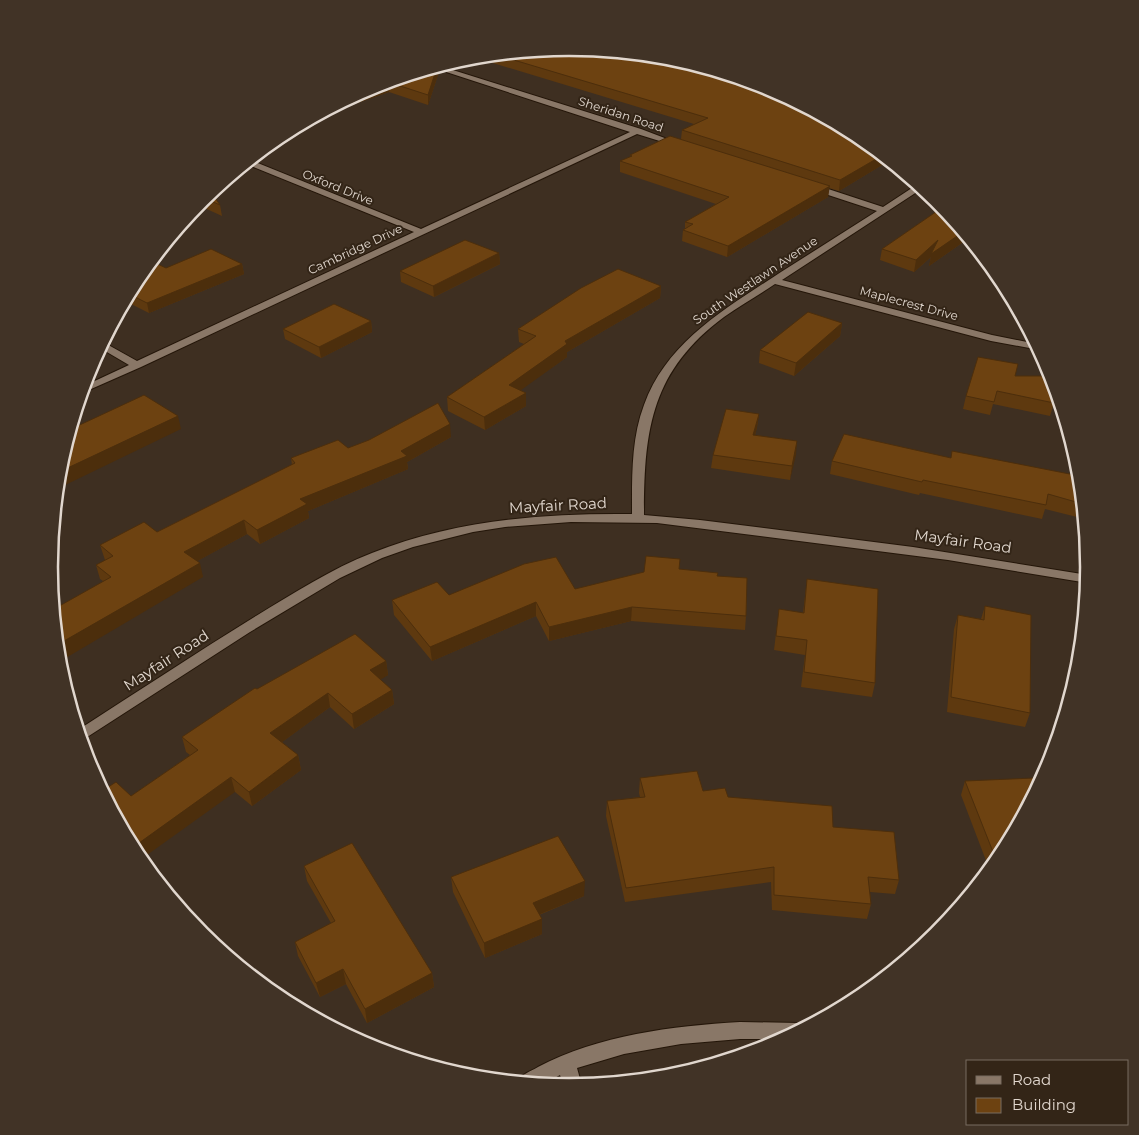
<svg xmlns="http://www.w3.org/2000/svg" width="1139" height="1135" viewBox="0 0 1139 1135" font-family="Montserrat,sans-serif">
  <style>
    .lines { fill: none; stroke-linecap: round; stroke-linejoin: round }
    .street-casing { stroke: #241609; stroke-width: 2 }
    .street { fill: #897767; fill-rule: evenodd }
    .wall { fill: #5e390f }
    .shaded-wall { fill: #4c2e0c }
    .building { fill: #6d4211; stroke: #4c2e0c }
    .labels { text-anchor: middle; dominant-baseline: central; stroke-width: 4; stroke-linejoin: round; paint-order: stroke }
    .far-street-label { font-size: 12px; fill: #e1d7ce; stroke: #332517 }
    .street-label { font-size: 15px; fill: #e1d7ce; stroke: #332517 }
    .rim { fill: none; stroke: #e1d7ce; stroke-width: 2.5 }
  </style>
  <rect width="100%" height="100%" fill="#3e2f21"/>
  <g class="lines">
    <g class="street-casing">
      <g id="street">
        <path d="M440,66l201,63 42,16 -4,2 -42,-13 -496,233 -59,26 2,-7 45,-21 -29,-17 3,-6 34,19 277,-129 -168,-68 4,-4 171,69 209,-97 -196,-64z"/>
        <path d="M918,184l5,4 -141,92 210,55 45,9 3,6 -49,-9 -216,-57c-16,11 -34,21 -51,33 -73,54 -80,113 -80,198l56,5 213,27 175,28v8l-140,-23 -291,-37 -86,-1 -66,5 -32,5 -60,15 -31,11 -42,20 -90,54 -169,109 -3,-11c59,-38 118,-77 178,-114 38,-23 75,-47 116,-63 82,-33 172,-40 260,-39 0,-36 -1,-75 12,-109 23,-64 84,-98 137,-133 32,-20 64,-41 96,-61l-67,-22v-4h6l67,22z"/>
        <path d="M740,1022l59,1 7,5 -21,11h-45l-59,5 -57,10 -47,14 5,18 -18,1 -4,-12 -18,10 -25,-3c4,-8 13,-10 21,-15 61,-32 134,-41 202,-45z"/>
      </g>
    </g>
    <use href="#street" class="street"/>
  </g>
  <g class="wall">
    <path d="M570,48l312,117 -43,26 -10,-3 -1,9 -101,60 -45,-16 1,-11 2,-1v-7l31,-18 -96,-32v-11l10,-4v-2l51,-16 1,-9 12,-6 -221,-67z"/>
    <path d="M439,66v6l-11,33 -39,-13 -81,28 63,-33z"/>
    <path d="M211,192l9,13 2,11 -24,-11 4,-5z"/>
    <path d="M943,207l26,31 -40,28 2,-9 -17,15 -34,-12 2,-11z"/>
    <path d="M499,253l1,11 -66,33 -33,-15 -1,-11z"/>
    <path d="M242,264l2,10 -95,39 -24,-12 12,-23 29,-10z"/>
    <path d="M661,286l-1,12 -93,54v5l-47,33 6,3v13l-41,24 -37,-19 -1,-14 77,-53 -5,-2 -1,-13z"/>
    <path d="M371,321l1,11 -51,26 -36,-19 -2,-10z"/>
    <path d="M842,323l-2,13 -46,40 -35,-13 1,-13z"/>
    <path d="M1015,376l39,27 -4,13 -57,-12 -3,11 -27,-6 3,-13z"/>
    <path d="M759,414l-2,13 -2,8 42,6 -7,39 -79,-12 2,-13z"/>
    <path d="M451,437l-44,25 1,7 -100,42 1,7 -49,26 -13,-10 -50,27 6,16 -100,4 -3,-2 -4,-14 9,-5 -5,-15 57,-13 135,-67 -1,-7 57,-10z"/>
    <path d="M951,458l129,18 5,43 -40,-10 -3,10 -122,-26 -1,2 -89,-21 2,-13z"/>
    <path d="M679,569l39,7 28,40 -1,14 -114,-9 -82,20 -13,-25 -104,45 -38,-46 -2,-15 57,-5 126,-6z"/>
    <path d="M807,579l68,104 -3,14 -71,-10 4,-32 -31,-5 5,-41 24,4z"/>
    <path d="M985,606l45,107 -5,14 -78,-15 7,-83 4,-14 23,4z"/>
    <path d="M386,661l2,14 -8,4 12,11 2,14 -40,25 -24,-22 -48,35 16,13 3,15 -49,36 -17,-14 -104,4 59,-41 -4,-3 -4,-15 75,-48z"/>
    <path d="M640,778l63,13 130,36 66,53 -4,14 -25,-2 1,12 -4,15 -95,-9 -1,-28 -146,20 -19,-86 1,-15 33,-4 -1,-4z"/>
    <path d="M965,781l37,76 -12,14 -29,-76z"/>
    <path d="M304,866l128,107 2,14 -67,36 -21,-39 -26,13 -22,-41 -3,-14 36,-19 -24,-42z"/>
    <path d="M451,877l133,19 -45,19 3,19 -57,24 -32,-66z"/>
  </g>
  <g class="shaded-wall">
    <path d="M439,66v6l-11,33v-10l9,-28z"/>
    <path d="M388,82l1,10 -81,28 59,-31z"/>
    <path d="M875,149l7,6 -10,-4z"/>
    <path d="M883,155v1l-1,9 -43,26 1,-11z"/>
    <path d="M830,186l-2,11 -101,60 1,-11z"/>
    <path d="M963,232l6,6 -40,28 2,-9 -17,15 2,-12 22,-20z"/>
    <path d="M499,253l1,11 -66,33 -1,-11z"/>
    <path d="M242,264l2,10 -95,39 -2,-10z"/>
    <path d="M661,286l-1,12 -93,54v5l-57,41 -1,-13 56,-44z"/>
    <path d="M371,321l1,11 -51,26 -2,-11z"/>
    <path d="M842,323l-2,13 -46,40 2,-13z"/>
    <path d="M526,393v13l-41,24 -1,-13z"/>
    <path d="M759,414l-2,13 -5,21 1,-13z"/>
    <path d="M178,416l3,13 -124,60 2,-17z"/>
    <path d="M450,424l1,13 -44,25 1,7 -100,42 1,7 -49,26 -3,-14 43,-31 101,-48z"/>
    <path d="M797,441l-1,14 -6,25 2,-14z"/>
    <path d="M244,520l3,14 -59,32 -4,-14z"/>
    <path d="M200,563l3,14 -144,85 -2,-17z"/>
    <path d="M536,602v14l-104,45 -2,-14z"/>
    <path d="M632,607l-1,14 -82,20v-14z"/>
    <path d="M386,661l2,14 -16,10 -2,-15z"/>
    <path d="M392,690l2,14 -40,25 -2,-15z"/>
    <path d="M328,693l2,14 -56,41 -4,-15z"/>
    <path d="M298,755l3,15 -49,36 -3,-14z"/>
    <path d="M231,777l4,15 -95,68 -3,-4 -5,-8z"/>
    <path d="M585,881l-1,15 -51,21v-14z"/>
    <path d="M542,919v15l-57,24 -1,-15z"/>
    <path d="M343,969l3,15 -26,13 -4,-14z"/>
    <path d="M432,973l2,14 -67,36 -2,-14z"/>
  </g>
  <g class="building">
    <path d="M570,48l101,10 98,29 90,48 16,14 -3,2 9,3 2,1 -43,25 -158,-50 26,-12 -211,-63z"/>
    <path d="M437,67l-9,28 -40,-13z"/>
    <path d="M670,136l160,50 -102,60 -45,-16 10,-6 -8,-2 44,-25 -109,-36 12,-5 -2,-1z"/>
    <path d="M211,192l9,13 -16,-7z"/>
    <path d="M943,207l20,25 -32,22 7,-14 -22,20 -34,-11z"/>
    <path d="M465,240l34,13 -66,33 -33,-15z"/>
    <path d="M211,249l31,15 -95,39 -18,-9 8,-16 14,-17 15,7z"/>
    <path d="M618,269l43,17 -96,55 2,3 -58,41 17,8 -42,24 -37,-20 89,-61 -18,-7 63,-41z"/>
    <path d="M334,304l37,17 -52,26 -36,-18z"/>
    <path d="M808,312l34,11 -46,40 -36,-13z"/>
    <path d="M978,357l40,7 -3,12h37l5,15 -3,12 -57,-12 -3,11 -28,-6z"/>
    <path d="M144,395l34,21 -119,56 1,-6 11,-37z"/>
    <path d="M438,403l12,21 -49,27 6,5 -107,43 7,5 -50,26 -13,-10 -60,32 16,11 -143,82 -3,-36 57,-32 -15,-12 17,-9 -13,-11 44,-23 13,10 138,-69 -4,-5 47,-18 10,8 21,-8z"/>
    <path d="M726,409l33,5 -6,21 44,6 -5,25 -79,-11z"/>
    <path d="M844,434l107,24 1,-7 128,25 3,28 -35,-10 -2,11 -123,-25 -1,2 -90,-21z"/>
    <path d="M646,556l34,3 -1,10 39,4 -1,3 30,2 -1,38 -114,-9 -83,20 -13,-25 -106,45 -38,-47 45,-18 12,13 75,-31 32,-7 19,32 69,-17z"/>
    <path d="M807,579l71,10 -3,94 -71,-11 3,-32 -31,-4 3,-27 25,4z"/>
    <path d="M985,606l46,9 -1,98 -79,-16 7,-82 26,5z"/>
    <path d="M355,634l31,27 -16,9 22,20 -40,24 -24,-21 -58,40 28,22 -49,37 -18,-15 -99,71 -30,-57 14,-9 15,14 67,-46 -16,-13 73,-49 2,1z"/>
    <path d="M697,771l6,20 22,-3 3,9 104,9 1,21 61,5 5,48 -31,-3 3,27 -97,-9v-28l-148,21 -19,-87 38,-4 -5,-19z"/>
    <path d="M1034,778l5,10 -37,69 -5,5 -32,-81z"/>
    <path d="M558,836l27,45 -52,22 9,16 -58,24 -33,-66z"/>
    <path d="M352,843l80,130 -67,36 -22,-40 -27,14 -21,-41 40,-21 -31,-55z"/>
  </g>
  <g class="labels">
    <g class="far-street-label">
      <text transform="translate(621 114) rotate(18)">Sheridan Road</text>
      <text transform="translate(338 187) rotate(22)">Oxford Drive</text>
      <text transform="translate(355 249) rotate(-25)">Cambridge Drive</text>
      <text transform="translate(755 280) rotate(-34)">South Westlawn Avenue</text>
      <text transform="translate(909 303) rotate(15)">Maplecrest Drive</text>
    </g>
    <g class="street-label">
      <text transform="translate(558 505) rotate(-3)">Mayfair Road</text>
      <text transform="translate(963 541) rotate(8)">Mayfair Road</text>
      <text transform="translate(166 660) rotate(-33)">Mayfair Road</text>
    </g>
  </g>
  <path d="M0 0H1139V1135H0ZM58 567a511 511 0 1 1 1022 0a511 511 0 1 1-1022 0Z" fill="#413326" fill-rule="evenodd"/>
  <path class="rim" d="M58 567a511 511 0 1 1 1022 0a511 511 0 1 1-1022 0Z"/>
  <rect x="966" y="1060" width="162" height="65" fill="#332517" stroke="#796c60"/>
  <rect x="976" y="1076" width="25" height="8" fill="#897767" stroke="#796c60"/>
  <text x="1012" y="1085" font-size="15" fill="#e1d7ce">Road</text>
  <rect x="976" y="1098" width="25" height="15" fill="#6d4211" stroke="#796c60"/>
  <text x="1012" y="1110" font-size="15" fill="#e1d7ce">Building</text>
</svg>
